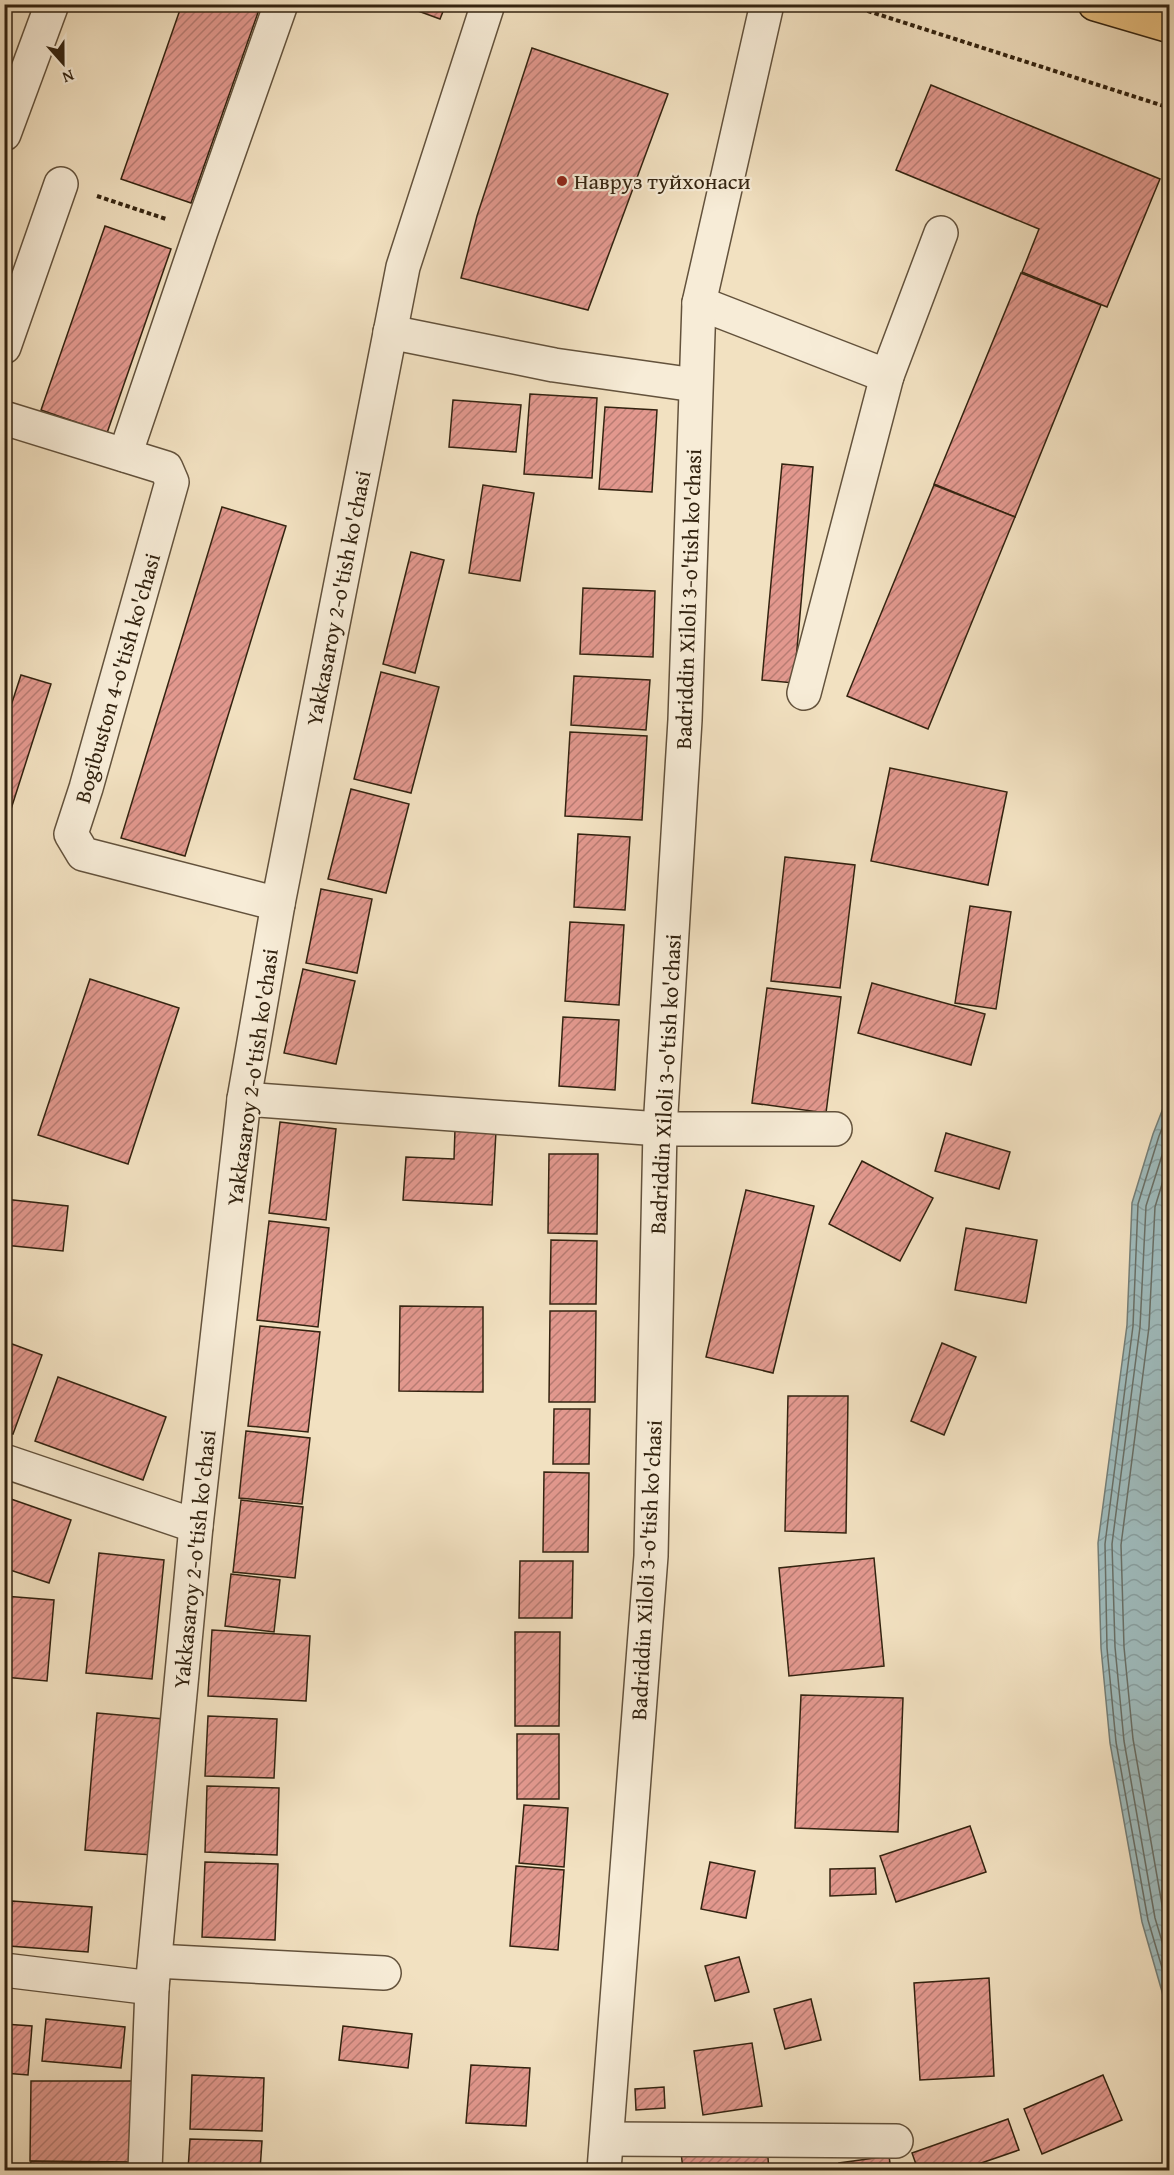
<svg xmlns="http://www.w3.org/2000/svg" width="1174" height="2175" viewBox="0 0 1174 2175" font-family="'Gentium Book Plus',serif">
  <style>
    .water { fill: url(#water-waves); stroke: #747e77; stroke-width: 1.5 }
    .lines { fill: none; stroke-linecap: round; stroke-linejoin: round }
    .shore { stroke: #696f66; stroke-width: 1.5 }
    .building { fill: url(#building-hatch); stroke: #332310; stroke-width: 1.5 }
    .minor-casing { stroke: #63523c; stroke-width: 36 }
    .highway-casing { stroke: #332310; stroke-width: 36 }
    .path { stroke: #332310; stroke-width: 4; stroke-dasharray: 4.5 3; stroke-linecap: butt }
    .minor { stroke: #f7ecd7; stroke-width: 33 }
    .highway { stroke: #e9c080; stroke-width: 33 }
    .poi-dot { fill: #8f2418; stroke: #f7ecd7; stroke-width: 2 }
    .labels { text-anchor: middle; dominant-baseline: central; stroke-width: 4.5; stroke-linejoin: round; paint-order: stroke }
    .poi-label { font-size: 22px; fill: #332310; stroke: #f7ecd7; text-anchor: start }
    .street-label { font-size: 22px; fill: #332310; stroke: #f7ecd7 }
  </style>
  <defs>
    <pattern id="water-waves" width="16" height="10" patternUnits="userSpaceOnUse" patternTransform="scale(1.5)"><rect width="16" height="10" fill="#9fbbbc"/><path d="M0 5q4-4 8 0t8 0" fill="none" stroke="#89a0a1"/></pattern>
    <pattern id="building-hatch" width="6" height="6" patternUnits="userSpaceOnUse" patternTransform="scale(1.5)"><rect width="6" height="6" fill="#e2988e"/><path d="M-1 1l2-2M0 6l6-6M5 7l2-2" fill="none" stroke="#b87c73"/></pattern>
  </defs>
  <rect width="100%" height="100%" fill="#f2e1c1"/>
  <filter id="stains"><feTurbulence type="fractalNoise" baseFrequency=".00333" numOctaves="4"/><feColorMatrix values="0 0 0 0 .2 0 0 0 0 .09 0 0 0 0 .02 0 0 0 .5 -.17"/></filter>
  <radialGradient id="worn" r=".72"><stop offset=".6" stop-color="#630" stop-opacity="0"/><stop offset="1" stop-color="#630" stop-opacity=".3"/></radialGradient>
  <path class="water" d="M1169,1093v923l-27,-94 -32,-179 -9,-95 -3,-105 29,-218 5,-122 21,-69z"/>
  <g class="lines">
    <g class="shore">
      <path d="M1170,1109l-11,27 -21,68 -5,122 -28,218 2,104 9,94 32,178 22,75"/>
      <path d="M1170,1130l-24,76 -6,121 -28,217 3,103 9,94 31,177 15,50"/>
      <path d="M1170,1158l-15,49 -6,120 -28,218 3,102 9,92 31,177 6,20"/>
    </g>
  </g>
  <g class="building">
    <path d="M182,4h79l-70,199 -70,-24z"/>
    <path d="M399,4h47l-6,15z"/>
    <path d="M532,48l136,46 -80,216 -127,-32 16,-62z"/>
    <path d="M931,85l229,94 -53,128 -85,-35 17,-43 -143,-59z"/>
    <path d="M105,226l66,23 -64,184 -66,-23z"/>
    <path d="M1021,273l80,32 -86,212 -81,-33z"/>
    <path d="M530,394l67,4 -5,80 -68,-4z"/>
    <path d="M453,400l68,5 -5,47 -67,-5z"/>
    <path d="M605,407l52,3 -5,82 -53,-3z"/>
    <path d="M782,464l31,3 -19,216 -32,-3z"/>
    <path d="M483,485l51,8 -14,88 -51,-8z"/>
    <path d="M934,485l81,32 -87,212 -81,-33z"/>
    <path d="M222,507l64,19 -101,330 -64,-18z"/>
    <path d="M411,552l33,8 -29,113 -32,-9z"/>
    <path d="M583,588l72,3 -2,66 -73,-3z"/>
    <path d="M381,672l58,15 -28,106 -57,-14z"/>
    <path d="M21,675l30,9 -47,147v-104z"/>
    <path d="M574,676l76,4 -4,50 -75,-5z"/>
    <path d="M570,732l77,4 -5,84 -77,-4z"/>
    <path d="M890,768l117,24 -19,93 -117,-24z"/>
    <path d="M351,789l58,15 -23,89 -58,-14z"/>
    <path d="M578,834l52,3 -5,73 -51,-3z"/>
    <path d="M785,857l70,8 -15,123 -69,-7z"/>
    <path d="M321,889l51,10 -15,74 -51,-10z"/>
    <path d="M970,906l41,6 -15,97 -41,-6z"/>
    <path d="M570,922l54,3 -5,80 -54,-4z"/>
    <path d="M303,969l52,12 -19,83 -52,-11z"/>
    <path d="M90,979l89,29 -51,156 -90,-29z"/>
    <path d="M872,983l113,31 -14,51 -113,-32z"/>
    <path d="M767,988l74,9 -15,116 -74,-10z"/>
    <path d="M563,1017l56,3 -4,70 -56,-4z"/>
    <path d="M280,1122l56,7 -10,91 -57,-7z"/>
    <path d="M455,1129l41,2 -4,74 -89,-5 3,-43 48,2z"/>
    <path d="M946,1133l64,19 -11,37 -64,-18z"/>
    <path d="M549,1154h49l-1,80 -49,-1z"/>
    <path d="M862,1161l71,37 -33,63 -71,-37z"/>
    <path d="M746,1190l68,16 -41,167 -67,-16z"/>
    <path d="M4,1199l64,7 -5,45 -59,-6z"/>
    <path d="M269,1221l60,7 -11,99 -61,-7z"/>
    <path d="M966,1228l71,12 -11,63 -71,-13z"/>
    <path d="M551,1240l46,1 -1,63h-46z"/>
    <path d="M400,1306l83,1v85l-84,-1z"/>
    <path d="M550,1311h46l-1,91h-46z"/>
    <path d="M260,1326l60,6 -12,100 -60,-6z"/>
    <path d="M4,1341l38,14 -29,79 -9,-3z"/>
    <path d="M942,1343l34,14 -32,78 -33,-14z"/>
    <path d="M58,1377l108,40 -23,63 -108,-39z"/>
    <path d="M788,1396h60l-2,137 -61,-2z"/>
    <path d="M554,1409h36l-1,55h-36z"/>
    <path d="M246,1431l64,7 -8,66 -63,-6z"/>
    <path d="M544,1472l45,1 -1,79h-45z"/>
    <path d="M11,1499l60,21 -22,63 -45,-15v-51z"/>
    <path d="M241,1500l62,7 -8,71 -62,-6z"/>
    <path d="M99,1553l65,7 -12,119 -66,-6z"/>
    <path d="M874,1558l10,108 -95,10 -10,-108z"/>
    <path d="M520,1561h53l-1,57h-53z"/>
    <path d="M231,1574l49,6 -6,52 -49,-6z"/>
    <path d="M4,1596l50,4 -7,81 -43,-4z"/>
    <path d="M212,1630l98,6 -4,65 -98,-5z"/>
    <path d="M515,1632h45l-1,94h-44z"/>
    <path d="M801,1695l102,3 -5,134 -103,-4z"/>
    <path d="M97,1713l67,6 -12,136 -67,-5z"/>
    <path d="M208,1716l69,3 -3,59 -69,-2z"/>
    <rect x="517" y="1734" width="42" height="65"/>
    <path d="M207,1786l72,2 -2,67 -72,-3z"/>
    <path d="M524,1805l44,3 -4,59 -45,-4z"/>
    <path d="M970,1826l16,46 -90,30 -16,-46z"/>
    <path d="M205,1862l73,2 -3,76 -73,-3z"/>
    <path d="M710,1862l45,9 -9,47 -45,-9z"/>
    <path d="M516,1866l48,4 -6,80 -48,-4z"/>
    <path d="M875,1868l1,26 -46,2v-27z"/>
    <path d="M12,1901l80,6 -4,45 -79,-6z"/>
    <path d="M739,1957l10,35 -34,9 -10,-35z"/>
    <path d="M989,1978l5,98 -74,4 -6,-97z"/>
    <path d="M811,1999l10,41 -36,9 -11,-40z"/>
    <path d="M46,2019l79,8 -4,41 -79,-7z"/>
    <path d="M4,2024l28,2 -4,49 -24,-2z"/>
    <path d="M343,2026l69,8 -4,34 -69,-8z"/>
    <path d="M752,2043l10,63 -59,9 -9,-64z"/>
    <path d="M471,2065l59,3 -4,58 -60,-3z"/>
    <path d="M192,2075l72,3 -2,53 -72,-2z"/>
    <path d="M1103,2075l19,45 -80,34 -18,-45z"/>
    <path d="M31,2081h105v81l-106,-1z"/>
    <path d="M664,2087l1,21 -29,2 -1,-21z"/>
    <path d="M1008,2119l11,31 -58,20h-43l-6,-17z"/>
    <path d="M190,2139l72,2 -2,29h-72z"/>
    <path d="M767,2146l2,24h-86l-2,-18z"/>
    <path d="M889,2156l2,14h-51l-1,-7z"/>
    <path d="M31,2161l105,3 -1,6h-105z"/>
    <path d="M461,2166l59,3v1h-59z"/>
  </g>
  <g class="lines">
    <g class="minor-casing">
      <g id="minor">
        <path d="M4,134l48,-130"/>
        <path d="M699,303l188,73 -83,317"/>
        <path d="M390,332l164,33 141,20"/>
        <path d="M4,347l57,-163"/>
        <path d="M887,376l54,-143"/>
        <path d="M4,418l162,50 6,14 -86,306 -15,46 12,20 195,50"/>
        <path d="M125,455l76,-224 80,-227"/>
        <path d="M244,1099l416,30h175"/>
        <path d="M4,1461l192,65"/>
        <path d="M155,1961l229,12"/>
        <path d="M4,1970l148,18"/>
        <path d="M607,2139l289,2"/>
        <path d="M145,2170l7,-182 44,-462 48,-427 34,-195 125,-637 85,-263"/>
        <path d="M604,2170l47,-614 9,-427 25,-409 14,-417 68,-299"/>
      </g>
    </g>
    <g class="highway-casing">
      <path id="highway" d="M1095,4l75,22"/>
    </g>
    <g class="path">
      <path d="M846,4l324,104"/>
      <path d="M97,196l69,23"/>
    </g>
    <use href="#minor" class="minor"/>
    <use href="#highway" class="highway"/>
  </g>
  <circle class="poi-dot" cx="562" cy="181" r="6"/>
  <g class="labels">
    <g class="poi-label">
      <text x="574" y="181">Навруз туйхонаси</text>
    </g>
    <g class="street-label">
      <text transform="translate(338 598) rotate(-79)">Yakkasaroy 2-o'tish ko'chasi</text>
      <text transform="translate(688 599) rotate(-88)">Badriddin Xiloli 3-o'tish ko'chasi</text>
      <text transform="translate(117 678) rotate(-74)">Bogibuston 4-o'tish ko'chasi</text>
      <text transform="translate(252 1077) rotate(-82)">Yakkasaroy 2-o'tish ko'chasi</text>
      <text transform="translate(665 1084) rotate(-87)">Badriddin Xiloli 3-o'tish ko'chasi</text>
      <text transform="translate(194 1559) rotate(-84)">Yakkasaroy 2-o'tish ko'chasi</text>
      <text transform="translate(646 1570) rotate(-87)">Badriddin Xiloli 3-o'tish ko'chasi</text>
    </g>
  </g>
  <rect width="1174" height="2175" fill="none" stroke="#f2e1c1" stroke-width="24"/>
  <rect x="6" y="6" width="1162" height="2163" fill="none" stroke="#332310" stroke-width="3"/>
  <rect x="12" y="12" width="1150" height="2151" fill="none" stroke="#332310" stroke-width="1.5"/>
  <g transform="translate(63 63) rotate(159)" stroke="#f7ecd7" stroke-width="4.5" paint-order="stroke">
  <path d="M0-4.5L10 22L0 15L-10 22Z" fill="#332310"/>
  <text y="-9" font-size="16" font-weight="bold" text-anchor="middle" fill="#332310">N</text>
  </g>
  <rect width="100%" height="100%" filter="url(#stains)"/>
  <rect width="100%" height="100%" fill="url(#worn)"/>
</svg>
